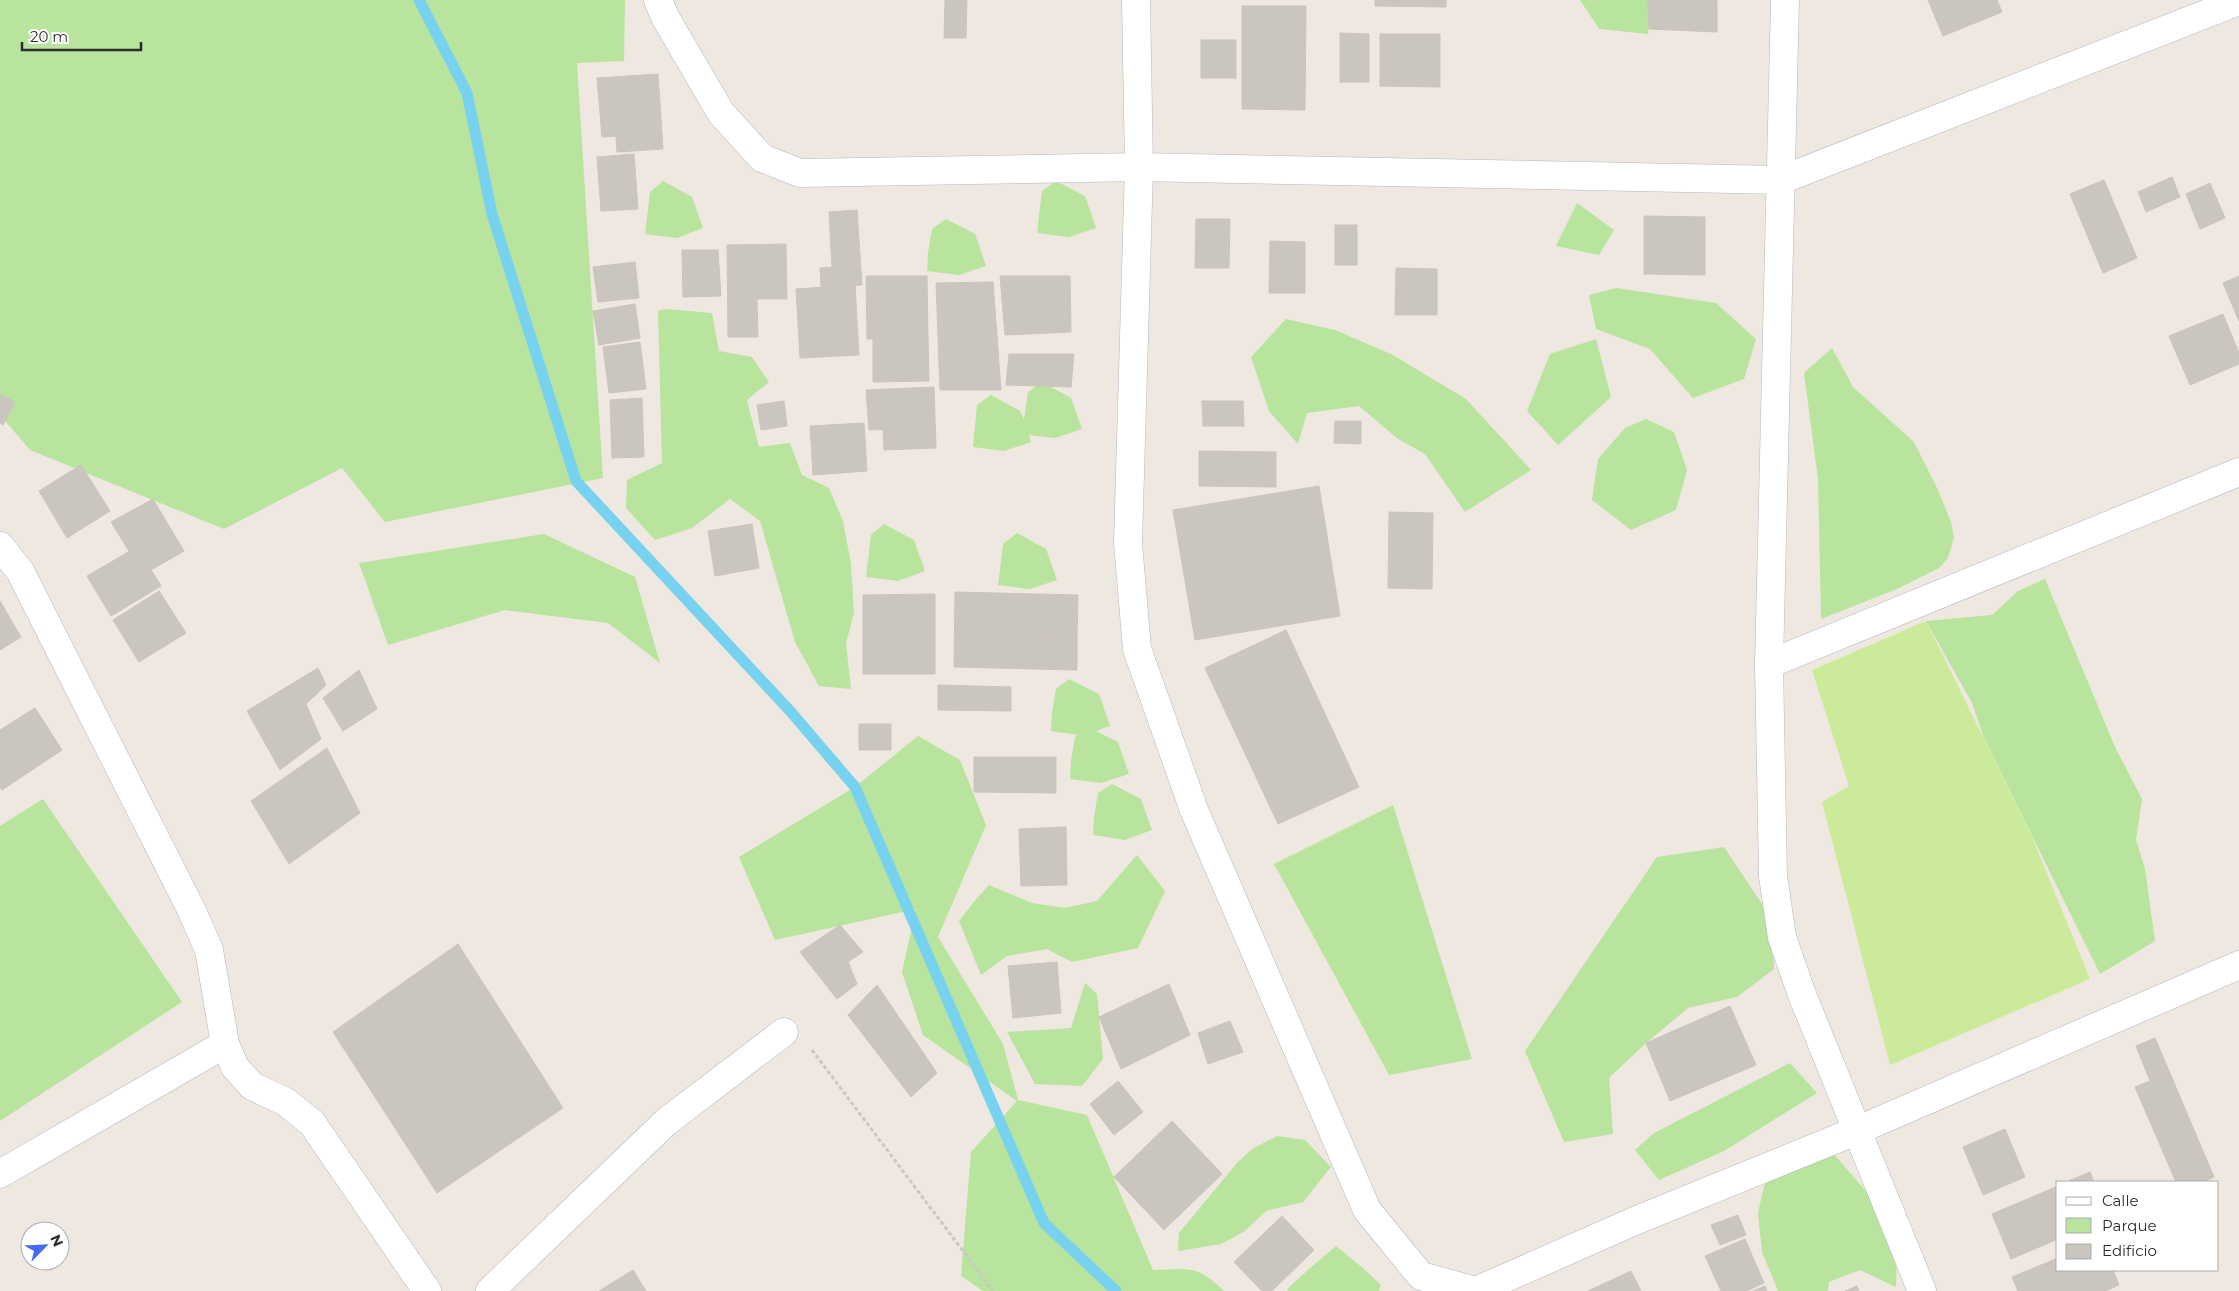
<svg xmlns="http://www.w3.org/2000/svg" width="2239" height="1291" viewBox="0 0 2239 1291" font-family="Montserrat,sans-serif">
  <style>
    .green { fill: #b8e49e }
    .pitch { fill: #cbeb9a }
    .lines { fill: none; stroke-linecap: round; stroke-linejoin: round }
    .stream { stroke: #76d2ee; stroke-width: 11 }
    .building { fill: #cac6bf; stroke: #cac4ba }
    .minor-casing { stroke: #b4b7c0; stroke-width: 29 }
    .path { stroke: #c8c8c8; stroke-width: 3; stroke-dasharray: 4 2.5; stroke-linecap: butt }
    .minor { stroke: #fff; stroke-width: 28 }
  </style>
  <rect width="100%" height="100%" fill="#eee8e0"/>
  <g class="green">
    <path d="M0,0h625l-1,61 -47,2 26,415 -218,44 -43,-54 -118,61 -194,-79 -30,-35z"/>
    <path d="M1580,0h71l-3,34 -49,-5z"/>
    <path d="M663,181l29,16 11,31 -26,10 -32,-4 5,-42z"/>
    <path d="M1056,181l29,15 11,32 -27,9 -32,-4 5,-42z"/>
    <path d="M1577,203l37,27 -15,25 -43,-9z"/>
    <path d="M946,219l29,15 11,32 -27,9 -32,-4 1,-18 4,-24z"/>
    <path d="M1616,288l100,15 40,36 -12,40 -51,19 -43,-49 -54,-20 -7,-34z"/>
    <path d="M666,309l46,4 7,38 33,6 17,25 -22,18 12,47 31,-4 12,32 27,13 14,33 8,43 3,49 -8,30 5,46 -32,-3 -24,-44 -35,-121 -30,-22 -38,29 -37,12 -29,-32 1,-28 35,-17 -4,-152z"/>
    <path d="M1286,319l49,11 56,24 75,45 65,71 -66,42 -40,-58 -27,-15 -39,-33 -52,7 -9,31 -29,-33 -18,-54z"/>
    <path d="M1596,339l15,58 -53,48 -31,-34 23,-57z"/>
    <path d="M1832,348l21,39 61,55 24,48 13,32 3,15 -6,21 -9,10 -42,21 -76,30 -3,-140 -14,-106z"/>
    <path d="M1042,382l29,16 11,31 -27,9 -26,-3 2,7 -27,9 -31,-4 4,-42 14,-10 29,16 4,9 4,-28z"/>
    <path d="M1646,419l28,13 13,38 -11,40 -45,20 -39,-30 6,-41 27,-31z"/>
    <path d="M884,524l30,16 11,31 -27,10 -32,-4 5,-42z"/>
    <path d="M1017,533l29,16 11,31 -27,9 -32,-4 5,-41z"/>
    <path d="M544,534l91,43 25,86 -52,-40 -103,-13 -117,35 -29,-82z"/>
    <path d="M2045,579l70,168 27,52 -6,41 9,29 10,72 -55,33 -116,-236 -12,-35 -46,-82 66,-6 26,-24z"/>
    <path d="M1069,679l30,15 11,32 -14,5 22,11 11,32 -28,9 -31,-4 1,-18 4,-24 3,-2 -27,-4 1,-18 4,-24z"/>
    <path d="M918,736l42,24 26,65 -48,112 65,107 15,56 69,15 66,155c37,-1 43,-6 71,21h-241l-22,-15 10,-124 46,-51 -94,-66 -21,-63 14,-63 -141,31 -36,-83 116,-70z"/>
    <path d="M1112,784l29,15 11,31 -27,10 -32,-5 1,-18 4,-24z"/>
    <path d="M43,799l139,203 -182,119v-295z"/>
    <path d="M1393,805l79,254 -83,16 -115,-211z"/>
    <path d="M1724,847l48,72 2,50 -37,28 -49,11 -42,35 -37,35 4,56 -49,8 -39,-91 132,-194z"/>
    <path d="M1137,855l28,36 -27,57 -66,14 -25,-13 -40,7 -26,19 -22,-54 17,-22 13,-14 43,18 33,5 32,-7z"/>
    <path d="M1085,983l12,11 6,65 -21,27 -47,-2 -28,-52 64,-4z"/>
    <path d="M1790,1063l27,30 -93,58 -65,29 -24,-30 19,-17z"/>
    <path d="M1277,1136l28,4 26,27 -28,35 -37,9 -21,20 -24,13 -43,7 1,-18 58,-70 15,-14z"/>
    <path d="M1832,1152l35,40 30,57 -1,38 -36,-17 -31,12 -1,9h-50l-16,-39 -4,-39 7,-31z"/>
    <path d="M1336,1246l28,23 17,16 -2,6h-92c2,-6 40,-37 49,-45z"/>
  </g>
  <path class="pitch" d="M1926,621l106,216 58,142 -200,86 -68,-263 27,-16 -37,-116z"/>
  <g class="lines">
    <path class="stream" d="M419,0l48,93 25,121 84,267 215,231 64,75 189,436 72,68"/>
  </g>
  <g class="building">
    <path d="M945,0h22l-1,38h-22z"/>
    <path d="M1375,0h71v7l-71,-1z"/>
    <path d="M1648,0h69v32l-68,-3z"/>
    <path d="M1928,0h69l5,12 -59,24z"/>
    <path d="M1242,6h64l-1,104 -63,-1z"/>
    <path d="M1340,33l29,1v48h-29z"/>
    <path d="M1380,34h60v53l-60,-1z"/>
    <rect x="1201" y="40" width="35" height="38"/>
    <path d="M658,74l5,75 -46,3 -1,-16 -14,1 -5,-59z"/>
    <path d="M634,154l4,55 -37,2 -4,-54z"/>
    <path d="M2172,177l8,20 -34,15 -8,-20z"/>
    <path d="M2104,180l33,78 -34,15 -33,-79z"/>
    <path d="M2210,183l15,35 -25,11 -14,-35z"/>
    <path d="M857,210l5,75 -41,2 -1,-19 12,-1 -3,-55z"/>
    <path d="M1644,216l61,1v58l-61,-1z"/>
    <path d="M1196,219h34l-1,49h-34z"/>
    <rect x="1335" y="225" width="22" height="40"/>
    <path d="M1270,241l35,1v51h-36z"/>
    <path d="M786,244l1,55h-30l1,38h-30l-1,-92z"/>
    <path d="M682,250h36l3,46 -38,1z"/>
    <path d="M635,262l4,36 -41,4 -5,-35z"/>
    <path d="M1396,268l41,1v46h-42z"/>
    <path d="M866,276h61l1,62 -61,1z"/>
    <path d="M1000,276h70l1,56 -66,3z"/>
    <path d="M2239,276v45l-16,-38z"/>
    <path d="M993,282l8,108h-61l-4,-107z"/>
    <path d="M855,285l4,70 -59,3 -4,-69z"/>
    <path d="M635,304l5,34 -41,7 -6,-34z"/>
    <path d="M2223,314l16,39v11l-49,21 -21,-49z"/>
    <path d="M873,338h55l1,43 -56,1z"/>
    <path d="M640,342l6,47 -37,4 -6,-46z"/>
    <path d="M1009,354h65l-3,33 -65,-2z"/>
    <path d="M934,387l2,61 -52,2 -1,-22 8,1 -2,-40z"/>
    <path d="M889,389l2,40 -22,1 -3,-40z"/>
    <path d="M0,394l15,8 -12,23 -3,-2z"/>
    <path d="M642,398l2,59 -32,1 -2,-58z"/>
    <path d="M784,401l3,25 -26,4 -4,-25z"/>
    <path d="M1202,401h41l1,25h-41z"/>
    <path d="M1335,421h26v23l-27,-1z"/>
    <path d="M864,423l3,48 -54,4 -3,-49z"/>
    <path d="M1199,451l77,1v35l-77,-1z"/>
    <path d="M81,465l29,46 -43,27 -28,-47z"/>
    <path d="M1319,486l21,130 -145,24 -22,-130z"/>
    <path d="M153,499l31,52 -33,19 -14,-23 -8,4 -18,-29z"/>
    <path d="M1389,512l44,1 -1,76 -44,-1z"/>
    <path d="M752,524l7,44 -44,8 -7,-45z"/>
    <path d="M137,547l24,39 -50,30 -24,-40z"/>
    <path d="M159,591l27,42 -47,29 -26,-42z"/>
    <path d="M955,592l123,3 -1,42 -40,-1 -1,33 -82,-2z"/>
    <path d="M935,594v80h-72v-79z"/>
    <path d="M0,601l21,36 -21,13z"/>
    <path d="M1286,630l73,157 -81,37 -73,-156z"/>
    <path d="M1037,636l40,1v33l-41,-1z"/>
    <path d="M318,668l8,17 -20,19 15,35 -41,31 -33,-59z"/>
    <path d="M359,670l18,39 -34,22 -20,-33z"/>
    <path d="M938,685l73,2v24l-73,-1z"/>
    <path d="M35,708l27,42 -60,40 -2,-3v-57z"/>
    <rect x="859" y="724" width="32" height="26"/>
    <path d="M327,748l33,65 -71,51 -38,-63z"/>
    <path d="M974,757h82v36l-82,-1z"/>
    <path d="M1066,827l1,58 -46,1 -2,-57z"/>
    <path d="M840,925l23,27 -15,10 9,22 -20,15 -37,-47z"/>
    <path d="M458,944l105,164 -126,85 -104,-161z"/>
    <path d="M1057,962l4,51 -48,5 -5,-52z"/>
    <path d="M1169,984l21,51 -69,34 -22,-52z"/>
    <path d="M877,985l60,88 -26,24 -63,-82z"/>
    <path d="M1730,1006l26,59 -86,36 -24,-58z"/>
    <path d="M1230,1021l13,31 -35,12 -10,-31z"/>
    <path d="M2155,1038l59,139 -11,5h-27l-41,-95 15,-6 -14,-35z"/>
    <path d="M1118,1081l25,31 -29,23 -24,-31z"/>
    <path d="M1172,1121l50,53 -58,56 -50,-53z"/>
    <path d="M2005,1129l20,48 -42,18 -20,-48z"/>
    <path d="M2090,1172l4,10h-28z"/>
    <path d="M2058,1186v53l-47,20 -19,-45z"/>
    <path d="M1738,1215l8,20 -26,10 -9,-20z"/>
    <path d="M1282,1216l32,34 -42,41h-10l-28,-29z"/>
    <path d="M1745,1239l19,44 -18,8h-25l-16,-35z"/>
    <path d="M2058,1258v12h55l6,15 -13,6h-88l-6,-14z"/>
    <path d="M633,1270l13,21h-47z"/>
    <path d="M1631,1271l10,20h-53z"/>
    <path d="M1765,1286l2,5h-14z"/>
    <path d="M1857,1286l2,5h-14z"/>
  </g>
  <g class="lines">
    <g class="minor-casing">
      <g id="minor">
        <path d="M658,0l7,17 56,96 41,45 38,15 339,-6 642,13 458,-179"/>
        <path d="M1136,0l3,167 -11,376 9,106 57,161 173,400 54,66 55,15 161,-71 219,-89 383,-166"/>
        <path d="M1785,0l-16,664 4,212 9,61 19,55 121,299"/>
        <path d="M0,546l20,25 171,338 18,41 16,94 10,23 17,19 34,16 26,21 115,168"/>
        <path d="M1769,664l470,-192"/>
        <path d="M0,1174l225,-130"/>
        <path d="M490,1291l176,-169 118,-90"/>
      </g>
    </g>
    <path class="path" d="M812,1050l181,241"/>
    <use href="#minor" class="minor"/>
  </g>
  <rect x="2056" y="1181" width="162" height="90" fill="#ffffff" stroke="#ababab"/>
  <rect x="2066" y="1197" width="25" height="8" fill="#ffffff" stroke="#ababab"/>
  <text x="2102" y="1206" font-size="15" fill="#2d2d2d">Calle</text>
  <rect x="2066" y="1218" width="25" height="15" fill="#b8e49e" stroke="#ababab"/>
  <text x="2102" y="1231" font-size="15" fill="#2d2d2d">Parque</text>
  <rect x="2066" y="1244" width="25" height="15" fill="#cac6bf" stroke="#ababab"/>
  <text x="2102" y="1256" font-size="15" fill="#2d2d2d">Edificio</text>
  <g transform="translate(45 1246) rotate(66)"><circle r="24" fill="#ffffff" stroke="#ababab"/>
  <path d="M0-4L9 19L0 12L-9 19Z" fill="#446bf8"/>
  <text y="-8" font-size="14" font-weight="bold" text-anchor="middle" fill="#2d2d2d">N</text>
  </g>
  <path d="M22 42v8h119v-8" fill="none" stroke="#2d2d2d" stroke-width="2.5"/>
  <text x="30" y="42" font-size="15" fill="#2d2d2d" stroke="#ffffff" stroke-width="4" paint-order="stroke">20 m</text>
</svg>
